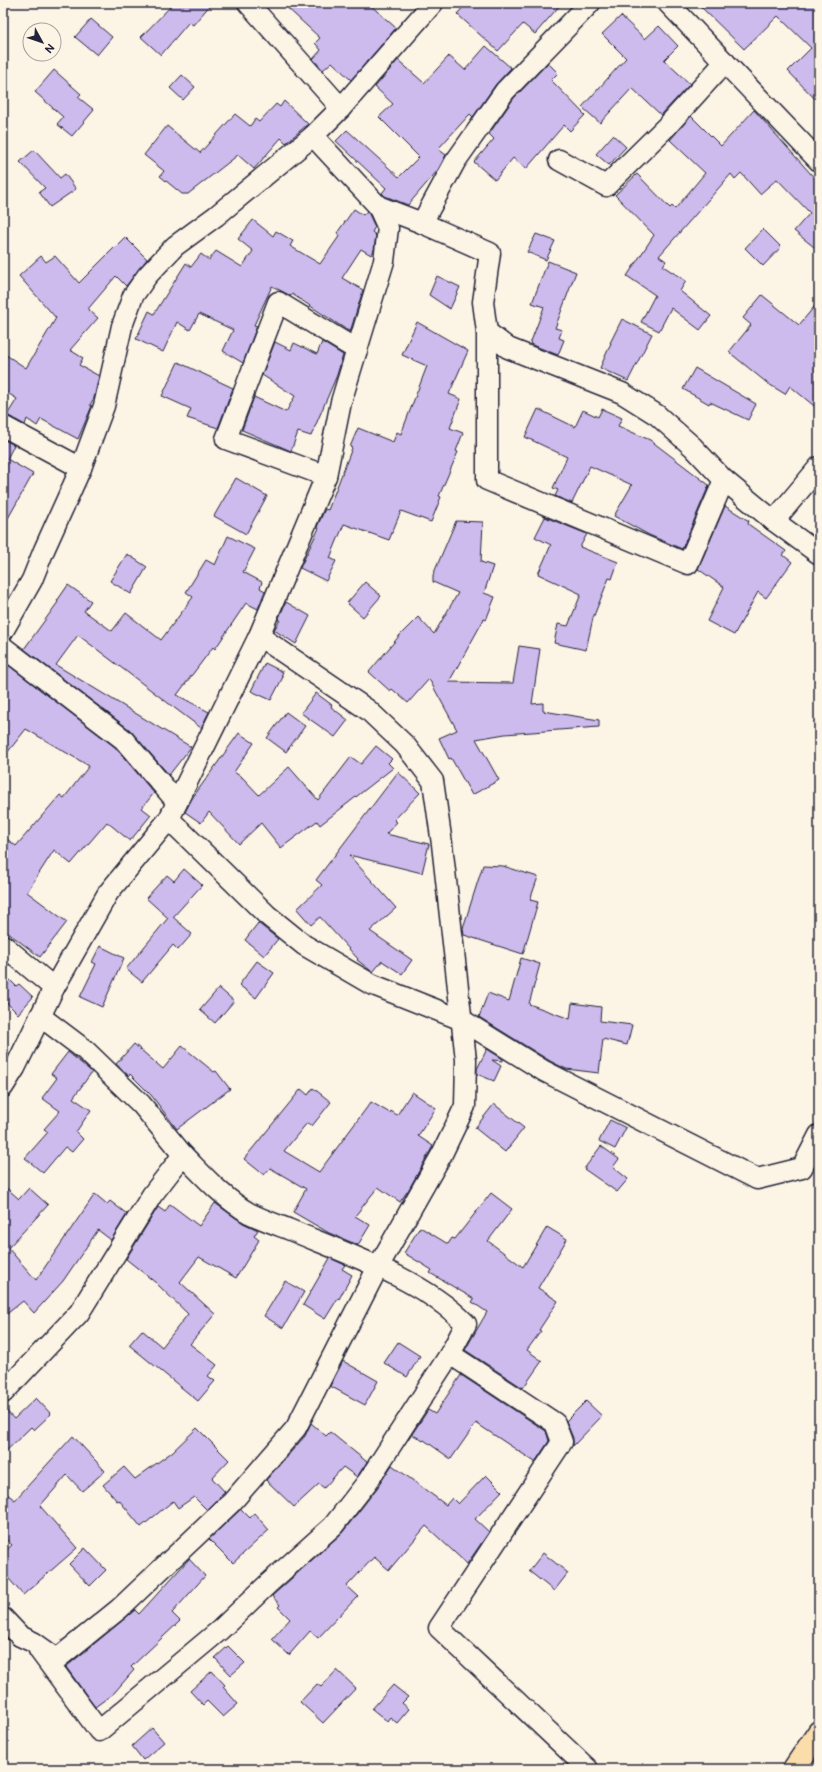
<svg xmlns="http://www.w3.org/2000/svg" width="822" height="1772" viewBox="0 0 822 1772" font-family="'Balsamiq Sans',sans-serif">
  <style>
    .building { fill: #ccbbec; stroke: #22223b }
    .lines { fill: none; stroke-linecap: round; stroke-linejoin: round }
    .minor-casing { stroke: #22223b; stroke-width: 23 }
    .primary-casing { stroke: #22223b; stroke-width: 25 }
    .minor { stroke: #fcf5e5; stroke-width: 20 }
    .primary { stroke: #faddab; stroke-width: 22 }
  </style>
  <rect width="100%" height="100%" fill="#fcf5e5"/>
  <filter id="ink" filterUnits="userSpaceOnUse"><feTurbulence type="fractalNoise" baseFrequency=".025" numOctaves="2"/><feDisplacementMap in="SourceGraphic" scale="8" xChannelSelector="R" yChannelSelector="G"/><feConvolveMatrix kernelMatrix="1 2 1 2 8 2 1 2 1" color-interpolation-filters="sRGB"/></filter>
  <g filter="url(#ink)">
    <g class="building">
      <path d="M168,3h44l-19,22 -4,-3 -28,33 -20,-18 30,-31z"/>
      <path d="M282,3h86l28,25 -45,52 -19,-18 -9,8 -10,-11 8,-9 -6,-7 5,-5z"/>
      <path d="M467,3h95l-27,31 -12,-10 -25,27 -41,-37z"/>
      <path d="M697,3h122v100l-31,-32 23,-23 -33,-32 -34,33z"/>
      <path d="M621,16l24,23 14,-13 19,20 -14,14 26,24 -29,31 -29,-27 -32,35 -18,-16 44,-49 -24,-24z"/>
      <path d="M91,19l21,18 -15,18 -22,-18z"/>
      <path d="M486,46l25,22 -15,16 -23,33 -3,-3 -32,35 8,6 -8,15 -30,35 -23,-9 -3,-3 4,-5 -50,-47 11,-11 52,47 20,-20 -40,-40 14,-13 -18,-17 23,-27 26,23 25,-27 16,14z"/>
      <path d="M548,63l10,10 -7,7 34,35 -15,16 -6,-6 -38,44 -13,-11 -18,22 -21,-18 20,-23 -5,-5 25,-36z"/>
      <path d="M54,70l27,24 -3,3 16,13 -22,26 -15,-12 6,-7 -28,-25z"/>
      <path d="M182,75l13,12 -12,13 -13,-12z"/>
      <path d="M284,101l24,23 -22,19 -5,-5 -27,31 -16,-14 -50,39h-6l-22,-18 4,-5 -20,-16 23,-29 33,27 35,-39 15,12 5,-7 4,3 17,-18 4,3z"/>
      <path d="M754,110l65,73v68l-25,-20 16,-18 -33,-34 -17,15 -19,-21 -6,6 -4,-5 -72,82 7,5 -3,5 23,15 -6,10 31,25 -11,14 -29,-22 -12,23 -18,-9 14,-27 -28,-19 27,-41 -39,-40 22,-21 33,34 2,-2 3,3 30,-36 -35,-33 21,-24 30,30z"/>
      <path d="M613,135l13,12 -17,18 -13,-11z"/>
      <path d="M34,150l26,28 5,-4 11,15 -26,18 -11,-15 6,-4 -25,-26z"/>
      <path d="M354,209l9,6 4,-4 1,1 7,15 -3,5 4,3 -2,15 -3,5 -10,-6 -19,29 21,12 -13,42 -58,-38 -1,2 -19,-10 -18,39 3,1 -14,37 -20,-12 10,-21 -34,-16 -9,16 -13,-8 -14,30 -27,-13 13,-28 5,3 32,-51 5,4 10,-13 8,6 7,-9 26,16 11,-16 -15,-12 15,-19 20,16 3,-5 17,10 -3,5 30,18 20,-29 -3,-2z"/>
      <path d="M763,229l18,18 -18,19 -18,-18z"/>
      <path d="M536,234l19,7 -9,19 -19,-8z"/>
      <path d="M125,237l22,22 -21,27 -10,-10 -28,33 10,9 -28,32 13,8 -4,7 20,11 -5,22 -4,7 2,1 -14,33 -37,-20 -4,7 -10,-7 -2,6 -18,-10 10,-16 -14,-9v-37l23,15 30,-50 -37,-42 22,-20 5,6 9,-6 24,27z"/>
      <path d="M548,261l28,11 -21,56 7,2 -3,8 5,2 -6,15 -28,-11 14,-37 -12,-4z"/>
      <path d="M437,276l23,11 -10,22 -21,-14z"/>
      <path d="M762,295l37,30 20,-24v109l-29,-24 -5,8 -18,-11 -38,-31 22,-27 -8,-7z"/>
      <path d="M622,319l30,15 -24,47 -28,-13 11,-25h-1z"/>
      <path d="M417,322l51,29 -19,43 12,5 -11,29 13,5 -7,18 2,1 -19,44 2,1 -10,25 -30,-11 -12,29 -45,-16 -14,34 6,3 -10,20 -26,-13 19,-40 -2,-1 8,-18 3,1 24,-62 -2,-1 8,-19 35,14 4,-10 4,2 26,-68 -25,-11z"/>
      <path d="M275,342l16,8 3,-7 23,11 5,-12 21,13 -6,20 -26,61 -13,-4 -7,19 -49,-21 12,-33 32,15 9,-16 -33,-21z"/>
      <path d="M178,362l55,26 -15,40 -31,-10 4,-9 -29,-13z"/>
      <path d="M695,368l61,36 -8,16 -38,-18 -1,2 -26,-15z"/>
      <path d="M538,409l37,18 8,-17 15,7 4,-8 20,9 -4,8 32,14 59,45 -27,64 -33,-14 -35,-19 18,-31 -42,-19 -18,37 -17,-7 3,-6 -5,-2 14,-31 -42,-20z"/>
      <path d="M3,439l11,6 -7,14 26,15 -30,53z"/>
      <path d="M236,478l31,18 -21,38 -32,-18z"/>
      <path d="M725,506l24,15 -1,3 38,27 -3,4 9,7 -26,36 -8,-6 -24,43 -27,-14 17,-34 -26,-18z"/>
      <path d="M545,517l42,17 -7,13 38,15 -6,17 -3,-1 -16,40 -7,32 -32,-7 4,-19 10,2 13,-32 -43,-20 13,-29 -16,-8z"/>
      <path d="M456,521l27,1 -2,40 12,4 -9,27 11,4 -9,23 -2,-1 -35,63 64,1 6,-37 21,3 -8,55 11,-1v8l56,9v7l-94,7 -29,5 23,41 -27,15 -21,-37 -2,1 -10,-21 18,-8 -28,-51 -21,24 -16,-14 -2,2 -21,-19 31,-37 18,-18 16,17 24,-41 -25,-11v-7z"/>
      <path d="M228,536l27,13 -12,23 19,10 -2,6 5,3 -7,18 -12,-6 -31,46 -2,-2 -36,48 32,17 -8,16 -123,-93 -22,30 135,82 -22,28 -39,-45 -106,-81 34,-47 -1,-1 11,-16 23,16 -7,10 28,20 14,-18 35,27 32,-43 -7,-5 20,-32 9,5z"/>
      <path d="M127,554l20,13 -16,27 -21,-13z"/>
      <path d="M365,582l16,14 -18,21 -16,-14z"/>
      <path d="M286,602l24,14 -14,28 -22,-14 6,-10h-2z"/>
      <path d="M3,661l112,86 39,46 -12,15 9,7 -21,26 -23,-19 -36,42 -17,-14 -27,42 40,30 -27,35 -37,-28v-93l13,10 44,-51 4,3 25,-32 -63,-37 -23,29z"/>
      <path d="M265,663l18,9 -2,4 2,1 -12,23 -20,-9z"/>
      <path d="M316,693l16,12 -1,2 17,13 -13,17 -34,-24z"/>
      <path d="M286,712l19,14 -19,26 -19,-14z"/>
      <path d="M239,733l15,10 -20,29 9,6 16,17 30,-28 29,33 33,-43 10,7 15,-18 16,13 -4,4 5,5 -73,57 -3,-4 -36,27 -20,-25 -22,21 -30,-32 -8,11 -16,-11 8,-15z"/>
      <path d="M398,772l22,21 -26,27 3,2 -11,12 43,10 -7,29 -73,-18 47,53 -26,23 42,29 -10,14 -20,-13 -9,11 -3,-2 -13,-10 1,-1 -38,-42 -9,8 -14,-16 25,-24 -6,-5z"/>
      <path d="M483,865l20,1 35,11 -8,23 8,2 -15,52 -59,-19 -1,-7z"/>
      <path d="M184,869l18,16 -29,32 19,17 -14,16 -5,-5 -31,37 -16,-13 42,-51 -22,-20 21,-23 7,6z"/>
      <path d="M258,923l20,16 -14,17 -19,-16z"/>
      <path d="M100,946l24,12 -22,49 -22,-10 16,-33 -4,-2z"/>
      <path d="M521,958l19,6 -11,40 41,15 2,-16 29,4 -1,14 32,4 -5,20 -24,-6 -4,34 -33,-4 -16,-8 -71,-44 9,-24 21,8z"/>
      <path d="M257,961l17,12 -18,25 -17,-13z"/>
      <path d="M3,973l13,13 3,-2 14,13 -15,17 -15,-15z"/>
      <path d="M219,988l15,13 -19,22 -15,-13z"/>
      <path d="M134,1044l29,25 19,-23 32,26 2,-1 14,18 -53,40 -26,-34 -21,-21 -1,2 -13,-12z"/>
      <path d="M487,1049l16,10v2l-11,-1 9,6 -7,15 -17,-7v-5z"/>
      <path d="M68,1052l24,20 -19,26 18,12 -15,22 7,7 -11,13 -7,-5 -22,26 -18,-15 23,-26 -4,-3 16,-18 -18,-13 15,-20 -6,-4z"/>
      <path d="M313,1088l18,14 -19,24 -5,-3 -23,28 35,21 52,-70 19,11 1,-2 6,4 15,-23 24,16 -18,28 15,10 -24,43 -9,13 -22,-15 -23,29 15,9 -12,20 -29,-12 -36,-21 13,-23 -36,-21 -6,7 -20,-16 57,-70 7,6z"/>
      <path d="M494,1104l30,24 -19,24 -30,-24z"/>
      <path d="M610,1120l16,8 -11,21 -16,-8z"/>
      <path d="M601,1146l18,13 -6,8 15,12 -11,13 -33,-23z"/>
      <path d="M3,1185l16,14 10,-11 19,17 -40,43 28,32 59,-86 12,10 3,-3 17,13 -16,26 -13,-10 -35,51 -29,32 -11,-12 -20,16z"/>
      <path d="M491,1193l21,16 -24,32 35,26 24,-40 20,12 -29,49 20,13 -19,29 2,1 -14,19 15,11 -19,27 -58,-38 22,-38 -15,-10 2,-3 -44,-26 2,-3 -28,-17 16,-26 28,17 4,-6 3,1z"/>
      <path d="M215,1203l28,20 15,7 -4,6 5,4 -23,38 -37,-21 -19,25 35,32 -25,30 27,21 -9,11 7,5 -17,20 -69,-56 13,-15 20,17 26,-33 -32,-31 -30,-24 32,-52 7,5 5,-8 29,22z"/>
      <path d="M330,1258l15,7 -3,4 10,6 -13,24 -1,-1 -13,21 -22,-14z"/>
      <path d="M285,1281l19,11 -21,36 -19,-12z"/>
      <path d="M398,1342l22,14 -13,21 -23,-14z"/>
      <path d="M343,1361l35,20 -13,24 -35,-19z"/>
      <path d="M461,1375l85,56 3,10 -14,21 -59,-39 -25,36 -27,-19 -1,1 -11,-7 16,-24 7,4z"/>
      <path d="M36,1398l15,16 -17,16 -3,-3 -28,27v-47l11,12z"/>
      <path d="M586,1401l16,15 -29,30v-8l-7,-17z"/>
      <path d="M311,1423l15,13 4,-4 37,30 -10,15 -14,-10 -19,21 -5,-4 -25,23 -28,-27 39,-44z"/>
      <path d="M197,1428l32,32 -17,18 13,14 -18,18 -13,-13 -16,11 -5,-7 -32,26 -22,-27 -2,1 -14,-16 21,-18 11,12 37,-27z"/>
      <path d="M73,1436l32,35 -23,20 -15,-16 -27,31 37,42 -54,47 -20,-23v-19l9,-8 -9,-9v-45l12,9z"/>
      <path d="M392,1465l54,40 6,-7 6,6 28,-29 16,16 -27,28 14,13 -22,32 -41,-38 -37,44 -15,-13 -27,29 11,10 -40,42 -8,-7 -21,24 -17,-16 18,-20 -12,-12 2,-2 -8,-9 70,-63 35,-45z"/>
      <path d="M241,1509l9,9 4,-5 15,17 -36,33 -24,-24z"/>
      <path d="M85,1548l21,22 -16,16 -21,-22z"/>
      <path d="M543,1553l25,20 -14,18 -25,-20z"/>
      <path d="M189,1559l16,17 -33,37 8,8 -49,46 3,3 -20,23 -19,14 -29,-40 69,-57 4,4z"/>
      <path d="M228,1646l17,17 -14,12 -16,-17z"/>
      <path d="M337,1670l19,18 -33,35 -23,-21 17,-18 4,3z"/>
      <path d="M212,1671l13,14 -2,2 15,17 -15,13 -16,-16 -4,4 -13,-14z"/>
      <path d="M393,1685l15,12 -6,6 7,6 -12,14 -7,-6 -3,4 -15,-12z"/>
      <path d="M152,1728l12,14 -21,18 -11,-14z"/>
    </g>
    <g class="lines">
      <g class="minor-casing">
        <g id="minor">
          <path d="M248,3l93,105"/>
          <path d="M668,3l151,158"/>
          <path d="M559,160l47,26 62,-61 57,-63"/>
          <path d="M378,206l44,17 68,30 -7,49 4,30 21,16 114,45 35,22 36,32 31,33 50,41 45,33"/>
          <path d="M422,223l33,-61 50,-71 85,-88"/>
          <path d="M487,332v148l201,84 36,-84"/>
          <path d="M3,426l78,42 23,-62 18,-80 11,-30 14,-20 28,-30 41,-30 97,-80 28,-28 92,-105"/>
          <path d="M326,476l-100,-37 52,-137 79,48"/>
          <path d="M774,521l45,-54"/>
          <path d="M3,631l29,-51 12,-30 37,-82"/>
          <path d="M3,647l120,92 54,63"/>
          <path d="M169,819l98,96 37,30 67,39 91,36 82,51 213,108 45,-11 17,-33"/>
          <path d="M3,945l51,43"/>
          <path d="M3,1087l12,-19 39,-80 54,-95 61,-74 90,-183 67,-160 15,-74 43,-141 4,-33 -10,-22 -65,-70"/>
          <path d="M450,1354l105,69 7,19 -123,186 149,141"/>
          <path d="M3,1393l76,-80 73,-118 31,-40 -42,-51 -56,-54 -45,-34"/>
          <path d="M3,1618l17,18 13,6 24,17 62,-50 113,-107 64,-74 82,-161 64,-113 23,-48 1,-46 -24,-216 -9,-63 -28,-36 -37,-35 -109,-74"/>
          <path d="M39,1650l60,81 121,-101 49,-47 64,-57 35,-45 82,-127 16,-30c-43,-45 -121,-71 -178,-95 -13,-5 -27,-10 -39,-16 -26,-15 -46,-38 -66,-58"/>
        </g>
      </g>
      <g class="primary-casing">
        <path id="primary" d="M794,1769l25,-37"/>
      </g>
      <use href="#minor" class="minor"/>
      <use href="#primary" class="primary"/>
    </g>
  </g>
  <rect width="822" height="1772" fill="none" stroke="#fcf5e5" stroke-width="16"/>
  <rect x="8" y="8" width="806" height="1756" fill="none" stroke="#22223b" stroke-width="1.5" filter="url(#ink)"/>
  <g transform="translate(42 42) rotate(130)"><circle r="19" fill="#fcf5e5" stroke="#a5a1a1"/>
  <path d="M0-3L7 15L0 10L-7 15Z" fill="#22223b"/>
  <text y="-6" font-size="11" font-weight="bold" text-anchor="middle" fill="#22223b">N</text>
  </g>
</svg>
